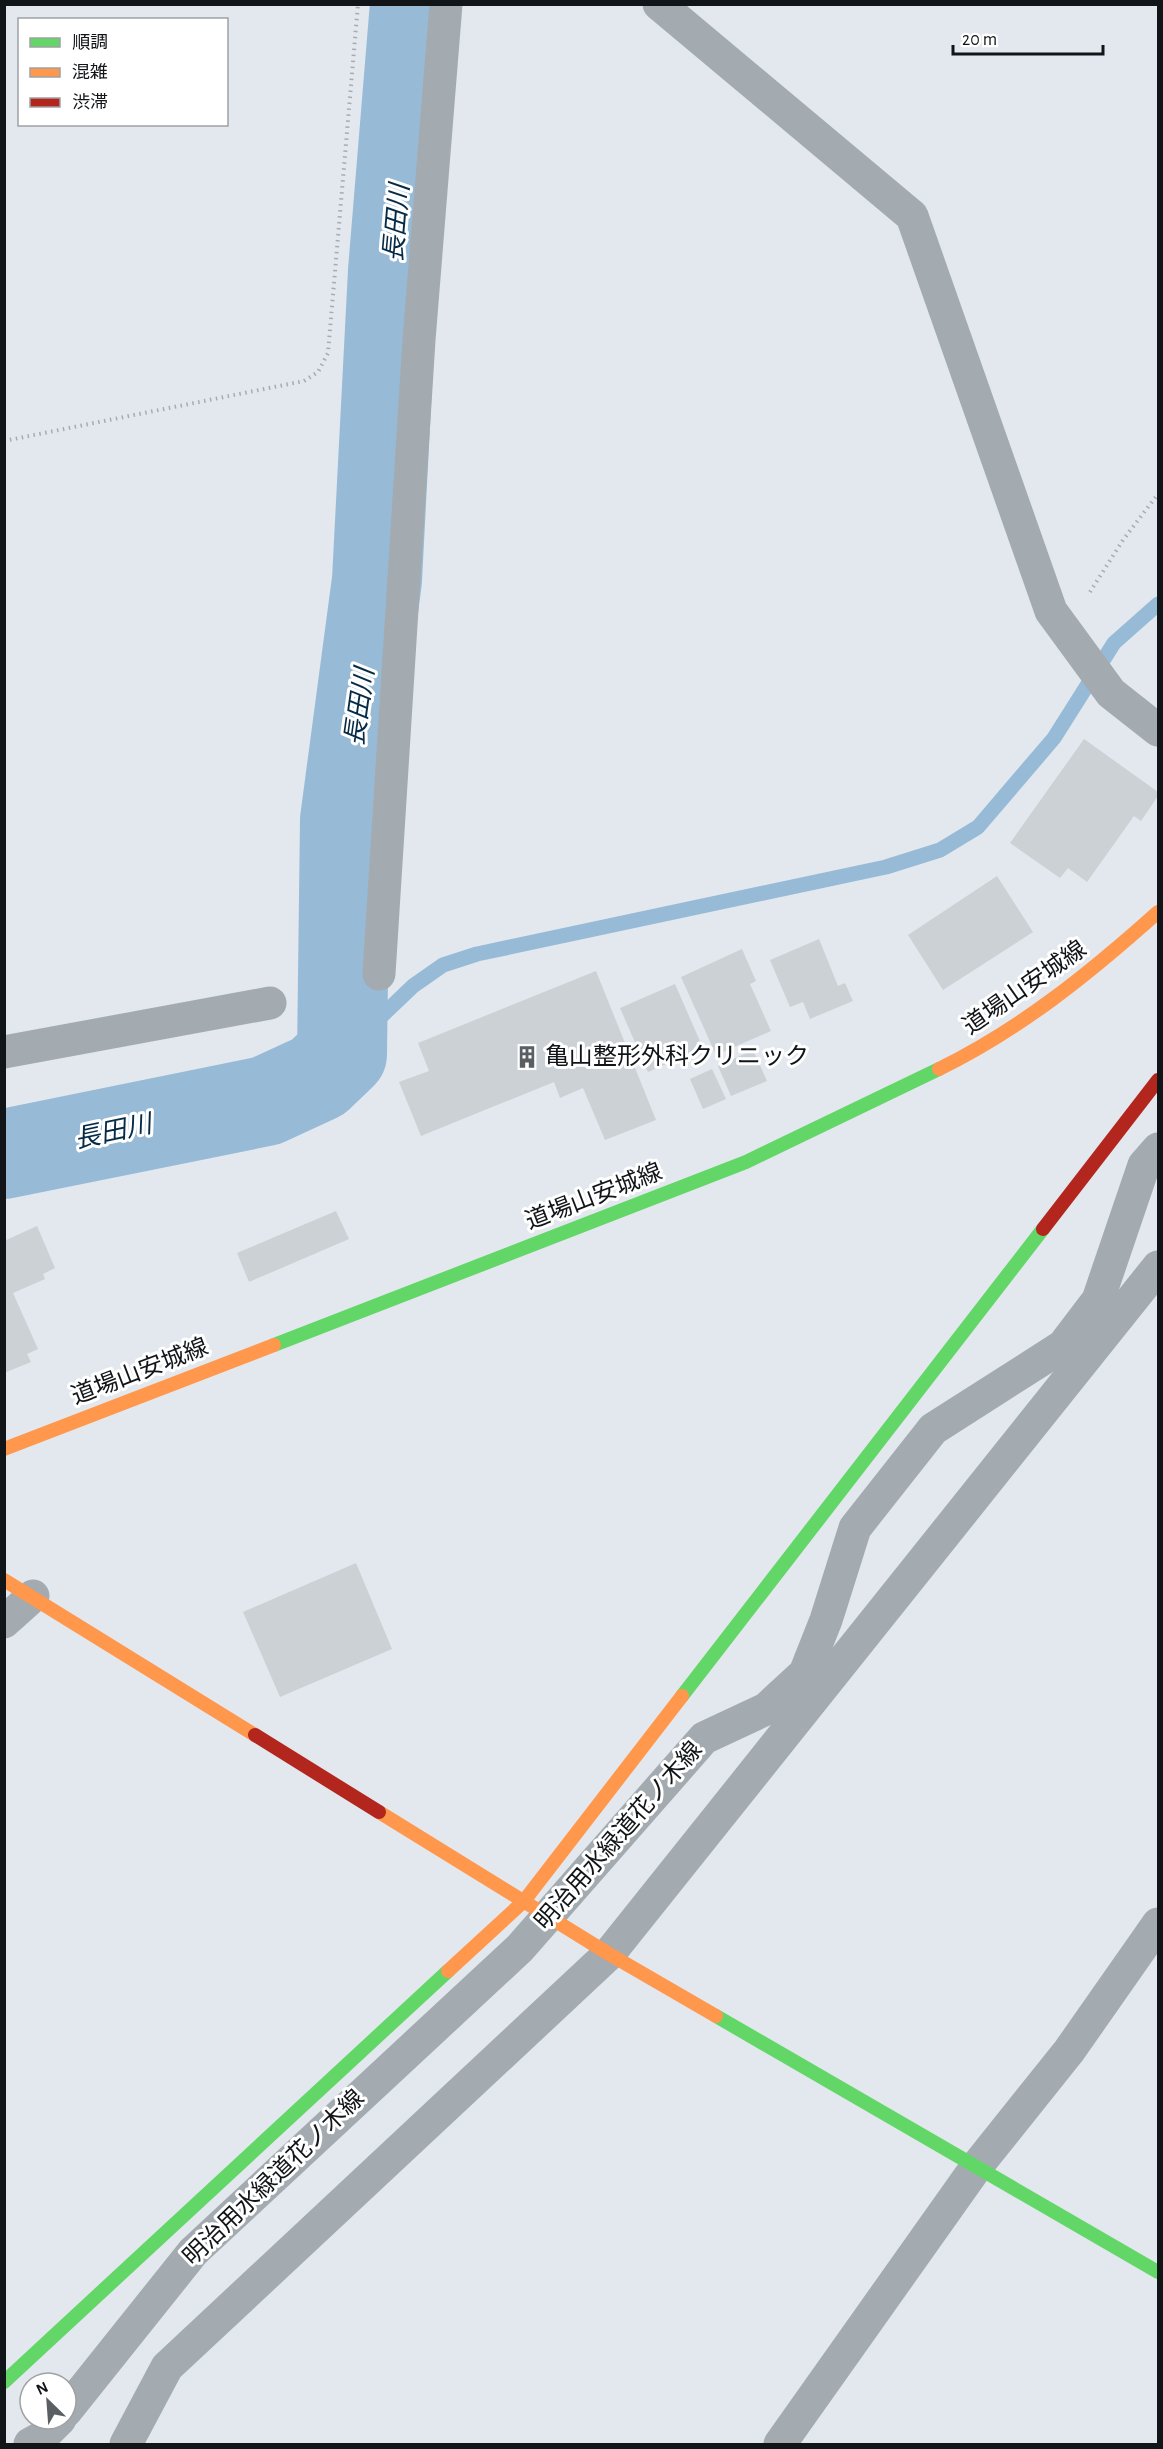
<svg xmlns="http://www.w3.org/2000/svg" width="1163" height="2449" viewBox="0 0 1163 2449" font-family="'Alegreya Sans','Noto Sans JP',sans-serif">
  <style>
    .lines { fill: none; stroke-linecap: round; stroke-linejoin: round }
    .stream { stroke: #97bad7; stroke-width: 15 }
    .river { stroke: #97bad7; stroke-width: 90 }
    .building { fill: #ccd1d5 }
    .path { stroke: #a6acb1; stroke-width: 4; stroke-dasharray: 1.5 4.5; stroke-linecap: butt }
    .street { stroke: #a3abb1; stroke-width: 33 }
    .fast { stroke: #63d668; stroke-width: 14 }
    .slow { stroke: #ff974d; stroke-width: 14 }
    .jam { stroke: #b3261e; stroke-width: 14 }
    .labels { text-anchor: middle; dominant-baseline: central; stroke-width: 6; stroke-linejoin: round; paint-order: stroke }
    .street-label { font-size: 24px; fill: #111518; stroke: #fff }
    .poi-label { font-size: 24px; fill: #111518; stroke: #fff; text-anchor: start }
    .water-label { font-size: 26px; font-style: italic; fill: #052b46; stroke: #fff }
  </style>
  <rect width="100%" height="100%" fill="#e2e8ed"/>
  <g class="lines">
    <path class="stream" d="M342,1054l71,-68 30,-21 34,-11 409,-87 54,-17 38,-23 76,-89 60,-95 44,-39"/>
    <path class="river" d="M4,1154l262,-53 52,-24 24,-23 3,-234 32,-240 16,-309 22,-267"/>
  </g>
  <g class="building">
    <path d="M1084,739l74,53v4l-17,25 -7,-5 -47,66 -19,-14 -8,10 -50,-35z"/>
    <path d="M997,876l36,56 -90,58 -35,-55z"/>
    <path d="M819,939l19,47 7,-3 8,18 -43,18 -7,-17 -13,5 -20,-47z"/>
    <path d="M742,949l14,32 -6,3 21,47 -55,24 -35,-78z"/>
    <path d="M596,971l60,149 -51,20 -22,-52 -23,10 -6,-16 -133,54 -22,-54 30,-11 -11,-28z"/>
    <path d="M675,984l28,64 -55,24 -28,-64z"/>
    <path d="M753,1050l14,31 -36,15 -13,-30z"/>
    <path d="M712,1069l14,30 -23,10 -13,-30z"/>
    <path d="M336,1211l13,28 -100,43 -12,-29z"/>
    <path d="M37,1226l18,42 -12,6 2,5 -32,14 25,56 -11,5 4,8 -27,11v-132z"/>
    <path d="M356,1563l36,86 -112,48 -37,-85z"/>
  </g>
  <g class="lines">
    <g class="path">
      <path d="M4,441l300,-60 14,-9 10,-19 30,-349"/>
      <path d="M1090,592l33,-52 35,-46"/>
    </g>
    <g class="street">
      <path d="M659,4l253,212 139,395 60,82 47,37"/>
      <path d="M379,974l40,-634 27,-336"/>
      <path d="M4,1052l266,-49"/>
      <path d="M4,1622l29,-26"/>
      <path d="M66,2411l127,-159 327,-304 184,-210 62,-29 39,-36 21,-53 29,-92 78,-99 130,-83 35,-46 46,-135 14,-16"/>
      <path d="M30,2444l11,-6 19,-19"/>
      <path d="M126,2444l41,-77 442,-413 549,-687"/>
      <path d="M780,2444l197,-278 92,-115 89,-127"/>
    </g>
    <g class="fast">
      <path d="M274,1345l472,-183 193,-93"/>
      <path d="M682,1696l361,-467"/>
      <path d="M716,2016l442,256"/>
      <path d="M4,2382l444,-411"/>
    </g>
    <g class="slow">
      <path d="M939,1069c82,-40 152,-97 219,-157"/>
      <path d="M4,1449l270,-104"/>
      <path d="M4,1580l251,155"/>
      <path d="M379,1812l230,142 107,62"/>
      <path d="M448,1971l76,-70 158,-205"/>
    </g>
    <g class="jam">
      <path d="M1043,1229l115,-149"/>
      <path d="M255,1735l124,77"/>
    </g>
  </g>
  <defs>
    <g id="building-bare" transform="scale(1.8)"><path d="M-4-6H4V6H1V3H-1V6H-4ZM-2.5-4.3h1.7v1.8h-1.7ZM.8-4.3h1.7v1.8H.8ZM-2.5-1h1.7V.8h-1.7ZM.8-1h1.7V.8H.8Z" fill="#5a5f63" stroke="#fff" stroke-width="2.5" paint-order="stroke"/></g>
  </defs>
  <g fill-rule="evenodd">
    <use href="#building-bare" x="527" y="1057"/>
  </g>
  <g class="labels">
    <g class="street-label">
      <text transform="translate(1025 988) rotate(-35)">道場山安城線</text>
      <text transform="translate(594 1197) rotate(-21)">道場山安城線</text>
      <text transform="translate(140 1372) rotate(-21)">道場山安城線</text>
      <text transform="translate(619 1836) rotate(-49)">明治用水緑道花ノ木線</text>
      <text transform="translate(274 2178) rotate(-44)">明治用水緑道花ノ木線</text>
    </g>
    <g class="poi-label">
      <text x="545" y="1057">亀山整形外科クリニック</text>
    </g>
    <g class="water-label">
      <text transform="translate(397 223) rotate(-85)">長田川</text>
      <text transform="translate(360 707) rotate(-82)">長田川</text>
      <text transform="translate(113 1132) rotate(-12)">長田川</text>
    </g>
  </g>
  <rect width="1163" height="2449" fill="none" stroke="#111518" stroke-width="12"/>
  <rect x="18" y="18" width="210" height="108" fill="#ffffff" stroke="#a0a1a3" stroke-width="1.5"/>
  <rect x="30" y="38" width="30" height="9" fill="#63d668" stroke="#a0a1a3" stroke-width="1.5"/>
  <text x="72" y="48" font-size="18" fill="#111518">順調</text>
  <rect x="30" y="68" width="30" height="9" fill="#ff974d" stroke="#a0a1a3" stroke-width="1.5"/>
  <text x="72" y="78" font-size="18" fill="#111518">混雑</text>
  <rect x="30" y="98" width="30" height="9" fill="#b3261e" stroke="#a0a1a3" stroke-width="1.5"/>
  <text x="72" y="108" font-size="18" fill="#111518">渋滞</text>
  <g transform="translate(48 2401) rotate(335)"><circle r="28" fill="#ffffff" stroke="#a0a1a3" stroke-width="1.5"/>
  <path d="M0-4.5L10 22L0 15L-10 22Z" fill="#5a5f63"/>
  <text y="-9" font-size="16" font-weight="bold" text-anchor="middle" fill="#111518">N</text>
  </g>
  <path d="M953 45v9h150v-9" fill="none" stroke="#111518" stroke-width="3"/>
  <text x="962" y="45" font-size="18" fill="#111518" stroke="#ffffff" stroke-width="4.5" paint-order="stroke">20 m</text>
</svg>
